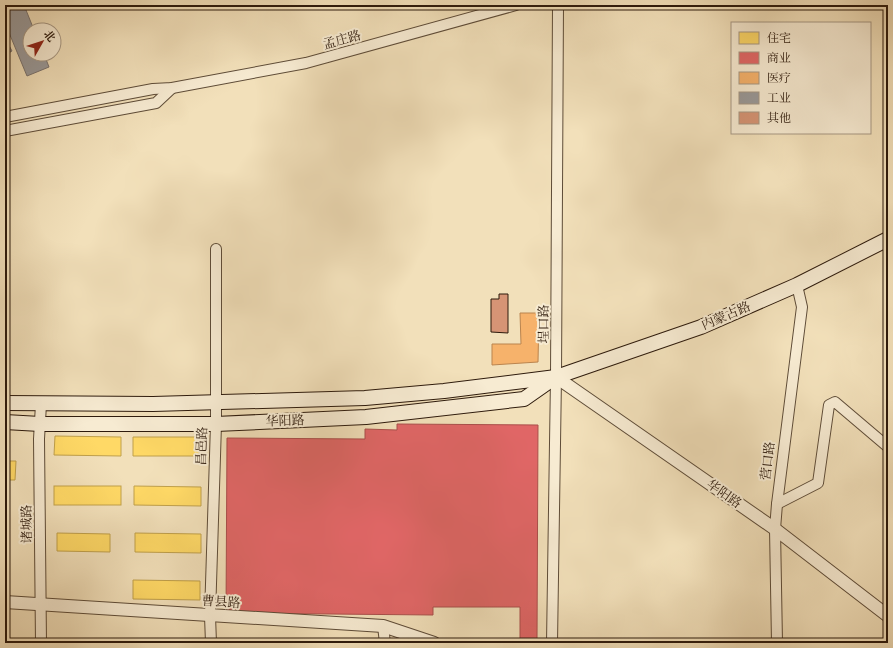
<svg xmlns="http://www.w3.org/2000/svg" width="893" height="648" viewBox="0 0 893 648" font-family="'IM FELL Double Pica','Noto Serif SC',serif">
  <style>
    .homes { fill: #ffd966; stroke: #c0a04b }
    .shops { fill: #e06666; stroke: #aa4f4b }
    .health { fill: #f6b26b; stroke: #ba844e }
    .industry { fill: #999; stroke: #79736f }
    .building { fill: #d69475; stroke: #2d1a0c }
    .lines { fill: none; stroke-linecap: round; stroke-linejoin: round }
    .minor-casing { stroke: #5e4c38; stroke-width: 12 }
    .tertiary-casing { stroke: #5e4c38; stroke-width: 14 }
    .secondary-casing { stroke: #2d1a0c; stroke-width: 16 }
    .minor { stroke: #f7ebd2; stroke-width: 10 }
    .tertiary { stroke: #f7ebd2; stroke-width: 12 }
    .secondary { stroke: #f7ebd2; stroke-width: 14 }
    .labels { text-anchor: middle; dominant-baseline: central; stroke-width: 4; stroke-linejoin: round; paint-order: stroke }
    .street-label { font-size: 13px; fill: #2d1a0c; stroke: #f7ebd2 }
  </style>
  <rect width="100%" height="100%" fill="#f2e0ba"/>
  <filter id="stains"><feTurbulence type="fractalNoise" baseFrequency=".005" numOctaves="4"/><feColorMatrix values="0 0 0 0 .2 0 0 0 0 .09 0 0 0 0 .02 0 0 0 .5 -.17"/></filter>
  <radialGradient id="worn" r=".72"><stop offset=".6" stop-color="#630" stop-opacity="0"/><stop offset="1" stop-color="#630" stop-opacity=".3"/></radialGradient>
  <g class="homes">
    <path d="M55,436l66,1v19l-67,-1z"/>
    <path d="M133,437h67l-1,19h-66z"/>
    <path d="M5,442h3v19h8l-1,19h-10z"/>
    <rect x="54" y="486" width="67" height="19"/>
    <path d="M134,486l67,1v19l-67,-1z"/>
    <path d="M57,533l53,1v18l-53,-1z"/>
    <path d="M135,533l66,1v19l-66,-1z"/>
    <path d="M133,580l67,1v19l-67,-1z"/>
  </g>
  <path class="shops" d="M397,424l141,1 -1,216h-17v-34h-87v8l-207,-2 1,-175 138,1v-10l32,1z"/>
  <path class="health" d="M520,313h19l-1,49 -46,3v-21h29z"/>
  <g class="industry">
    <path d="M5,5h19l10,25h-4v24h14l5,13 -22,9 -22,-53z"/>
    <path d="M5,38l7,13 -7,4z"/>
  </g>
  <path class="building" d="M499,294h9v39l-17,-1v-33h8z"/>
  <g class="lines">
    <g class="minor-casing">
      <g id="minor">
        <path d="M5,117l148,-28 19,-1 134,-25 210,-58"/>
        <path d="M5,131l151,-28 16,-15"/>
        <path d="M41,404l-2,35 2,204"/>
        <path d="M777,504l41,-21 11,-78 6,-3 53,45"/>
        <path d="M383,626l2,17"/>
        <path d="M211,643l-1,-27 6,-192v-175"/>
        <path d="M552,643l4,-266 2,-372"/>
        <path d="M777,643l-2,-114 2,-25 25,-197 -5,-22"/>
      </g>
    </g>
    <g class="tertiary-casing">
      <g id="tertiary">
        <path d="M556,377l219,152 113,87"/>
        <path d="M5,602l378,24 51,17"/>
      </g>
    </g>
    <g class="secondary-casing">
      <g id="secondary">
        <path d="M5,403l148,1 212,-6 79,-7 112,-14 145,-50 96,-42 91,-46"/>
        <path d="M5,422l35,2h176l150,-7 158,-18 30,-21"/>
      </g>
    </g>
    <use href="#minor" class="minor"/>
    <use href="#tertiary" class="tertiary"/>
    <use href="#secondary" class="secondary"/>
  </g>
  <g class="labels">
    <g class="street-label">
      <text transform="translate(342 40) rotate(-15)">孟庄路</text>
      <text transform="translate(726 316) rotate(-23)">内蒙古路</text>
      <text transform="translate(544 324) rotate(-90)">埕口路</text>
      <text transform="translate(285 421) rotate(-2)">华阳路</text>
      <text transform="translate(202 446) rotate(-88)">昌邑路</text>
      <text transform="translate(768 461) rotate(-83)">营口路</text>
      <text transform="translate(724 494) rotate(35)">华阳路</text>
      <text transform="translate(27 524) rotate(-91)">诸城路</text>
      <text transform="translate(221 602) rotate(4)">曹县路</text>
    </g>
  </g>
  <rect width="893" height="648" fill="none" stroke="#f2e0ba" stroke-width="20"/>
  <rect x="6" y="6" width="881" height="636" fill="none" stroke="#2d1a0c" stroke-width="2"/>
  <rect x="10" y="10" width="873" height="628" fill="none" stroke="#2d1a0c"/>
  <rect x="731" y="22" width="140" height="112" fill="#f7ebd2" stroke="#a69783"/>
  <rect x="739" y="32" width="20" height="12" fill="#ffd966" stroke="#a69783"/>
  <text x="767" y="42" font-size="12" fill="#2d1a0c">住宅</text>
  <rect x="739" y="52" width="20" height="12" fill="#e06666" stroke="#a69783"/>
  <text x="767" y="62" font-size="12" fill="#2d1a0c">商业</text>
  <rect x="739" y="72" width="20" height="12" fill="#f6b26b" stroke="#a69783"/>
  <text x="767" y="82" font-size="12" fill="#2d1a0c">医疗</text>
  <rect x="739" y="92" width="20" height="12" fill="#999999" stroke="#a69783"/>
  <text x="767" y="102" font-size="12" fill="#2d1a0c">工业</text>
  <rect x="739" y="112" width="20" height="12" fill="#d69475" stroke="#a69783"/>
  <text x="767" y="122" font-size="12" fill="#2d1a0c">其他</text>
  <g transform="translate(42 42) rotate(51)"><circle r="19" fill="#f7ebd2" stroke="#a69783"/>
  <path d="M0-3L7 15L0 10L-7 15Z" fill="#8f2418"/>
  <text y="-6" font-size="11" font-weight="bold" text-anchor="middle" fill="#2d1a0c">北</text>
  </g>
  <rect width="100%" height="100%" filter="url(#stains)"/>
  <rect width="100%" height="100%" fill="url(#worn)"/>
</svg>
